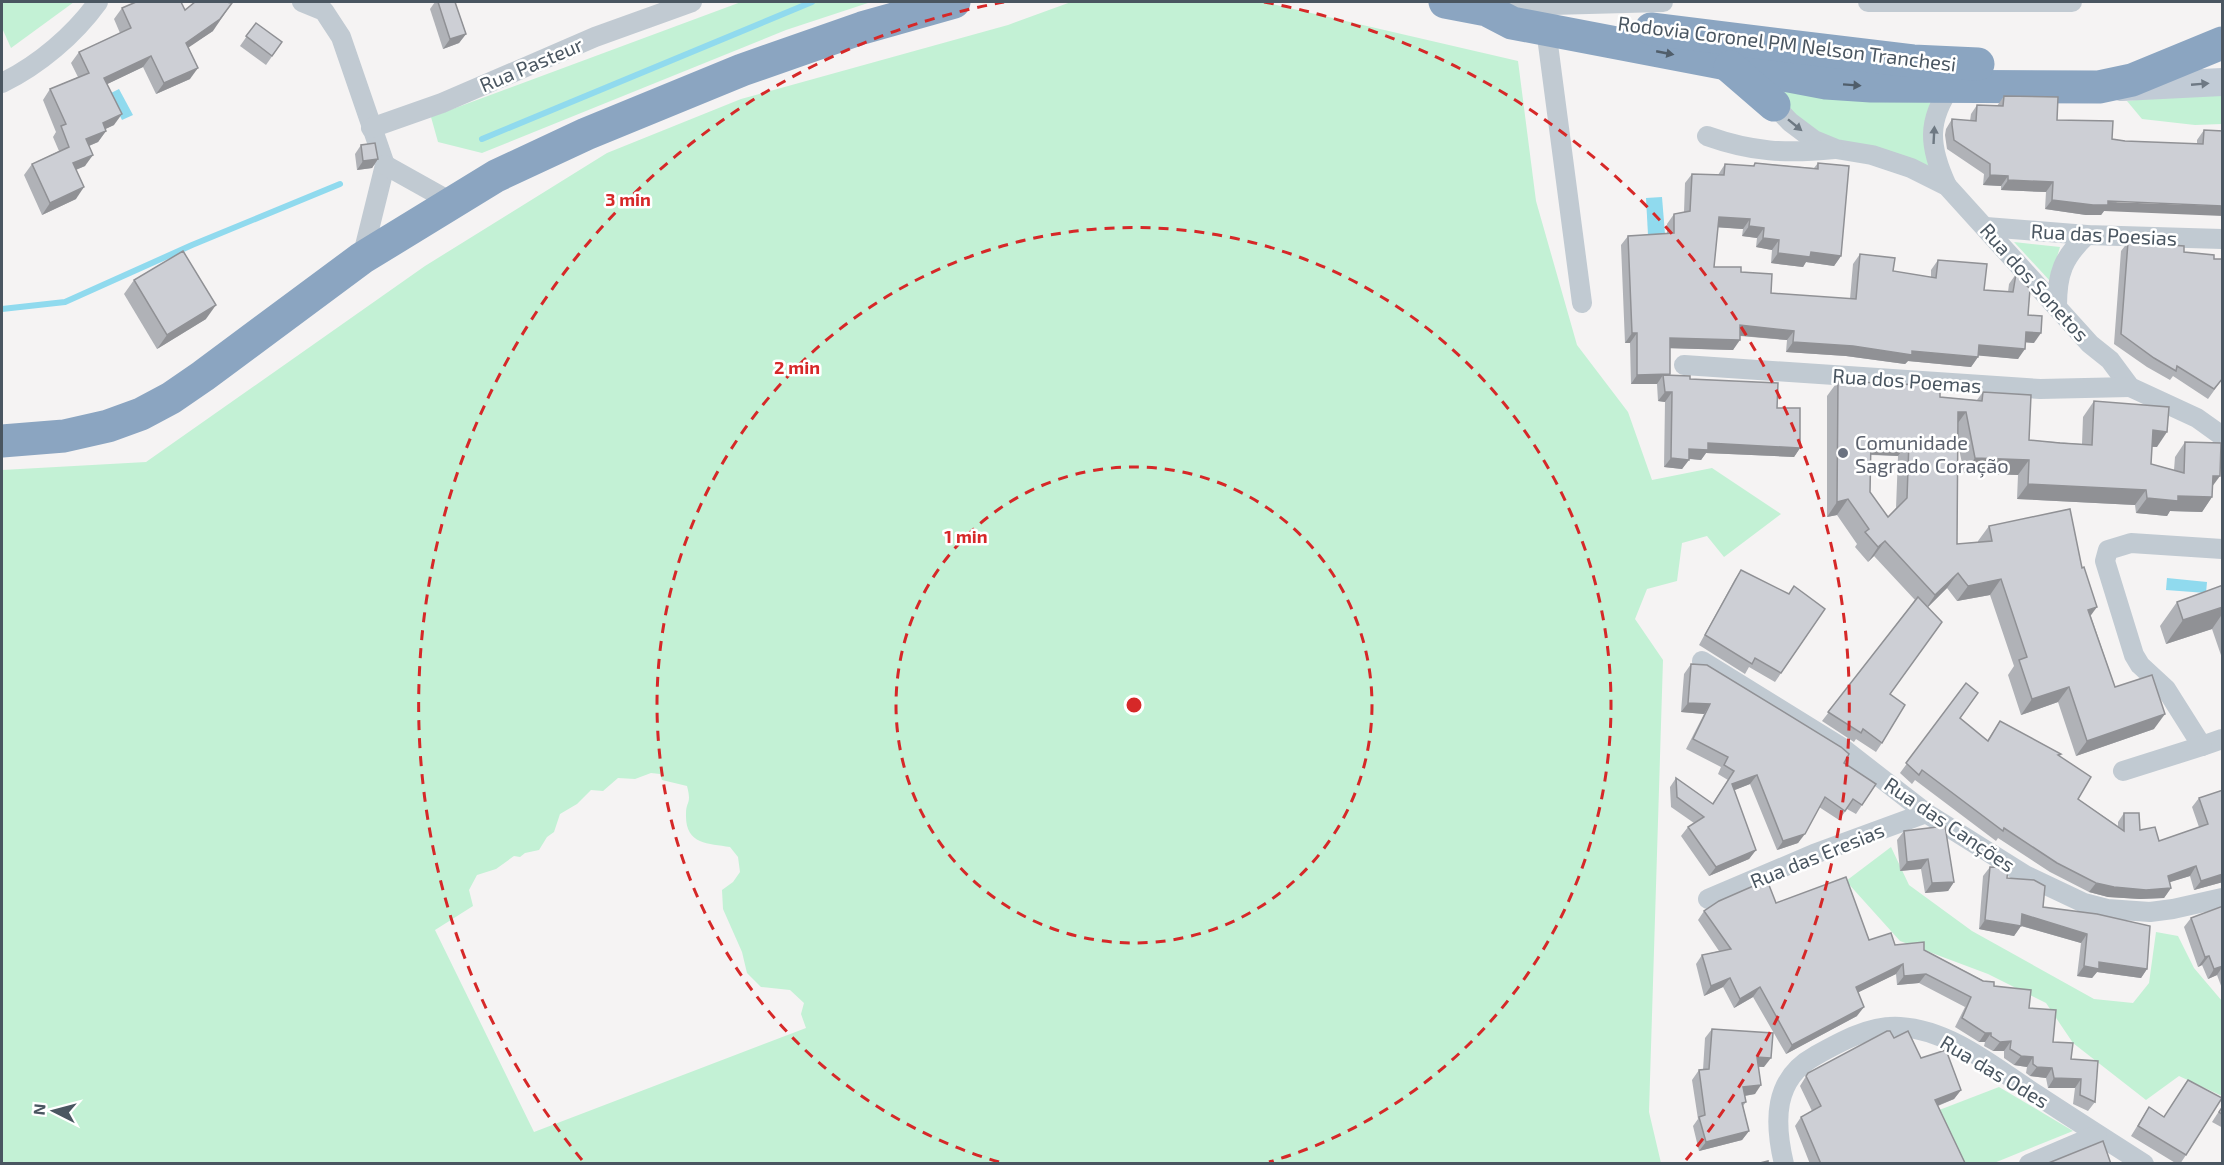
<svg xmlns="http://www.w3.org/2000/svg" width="2224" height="1165" viewBox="0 0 2224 1165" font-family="'Exo 2',sans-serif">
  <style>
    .green { fill: #c3f1d5; fill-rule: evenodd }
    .water { fill: #90daee }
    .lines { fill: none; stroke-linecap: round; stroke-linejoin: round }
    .stream { stroke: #90daee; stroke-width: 6 }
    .street { stroke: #c1cad2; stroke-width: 20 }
    .secondary { stroke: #c1cbd6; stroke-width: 28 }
    .highway { stroke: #8ba5c1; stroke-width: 33 }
    .wall { fill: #b0b2b7; fill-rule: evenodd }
    .shaded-wall { fill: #909195 }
    .building { fill: #cdcfd5; stroke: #909195; stroke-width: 1.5; fill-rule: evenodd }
    .oneway { fill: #505e6b }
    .oneway2 { fill: #6e7984 }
    .oneway3 { fill: #6e7983 }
    .ring { fill: none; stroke: #d62828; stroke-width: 3; stroke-dasharray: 10 8 }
    .worship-dot { fill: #6b7280; stroke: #fff; stroke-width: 2 }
    .labels { text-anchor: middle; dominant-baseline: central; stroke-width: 5; stroke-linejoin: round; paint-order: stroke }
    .street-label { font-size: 20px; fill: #4a5661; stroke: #fff }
    .worship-label { font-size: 20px; fill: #5b616d; stroke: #fff; text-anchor: start }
    .centre { fill: #d62828; stroke: #fff; stroke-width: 3 }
    .ring-label { font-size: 18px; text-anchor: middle; font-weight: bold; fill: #d62828; stroke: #fff; stroke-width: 5; stroke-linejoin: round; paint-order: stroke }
  </style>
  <rect width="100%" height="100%" fill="#f5f3f3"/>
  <g class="green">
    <path d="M2,2h72l-63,46 -9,-20z"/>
    <path d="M741,2h130l-85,28 -304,123 -44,-11 -7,-25z"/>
    <path d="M1071,2h192l255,59 18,140 41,144 51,67 24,68 60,-12 69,46 -57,43 -17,-21 -25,7 -5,38 -30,8 -12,30 28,41 -14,452 12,51h-1659v-693l144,-8 279,-196 182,-113 134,-54 267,-74zM651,773l9,1 2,6 25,6c5,19 -1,14 -1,28 -1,31 22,29 44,33l8,10 2,15 -7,10 -11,8 1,19 19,43 5,21 14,14 29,3 14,13 -3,11 5,14 -272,104 -99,-202 38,-24 -4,-16 8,-15 19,-6 18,-13 6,1 5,-4 14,-3 8,-13 7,-5 6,-18 17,-10 14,-14 12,1 15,-13 17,1z"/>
    <path d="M1773,75l165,29 9,82 -157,-64z"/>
    <path d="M2222,91v33l-27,1 -53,-6 -15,-18z"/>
    <path d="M2014,242l46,5 -10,34z"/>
    <path d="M1891,847l18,38 63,46 122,68 39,4 16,-20 7,-51 22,4 16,32 28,33v95l-43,-20 -33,24 -73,-57 -27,-40 -58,-29 -88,-33 -54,-60z"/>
    <path d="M1999,1087l74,44 -79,32h-37l-23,-51z"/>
  </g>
  <g class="water">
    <path d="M119,89l14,26 -11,5 -13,-26z"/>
    <path d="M1662,197l3,37 -17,1 -2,-37z"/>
    <path d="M2167,578l40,4 -1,11 -40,-3z"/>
  </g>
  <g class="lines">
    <g class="stream">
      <path d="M482,139l330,-137"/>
      <path d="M2,309l63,-7 127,-57 148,-61"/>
    </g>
    <g class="street">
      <path d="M302,2l22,9 17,26 44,128 -23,93"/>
      <path d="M1868,2h204"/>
      <path d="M1512,6l151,-4"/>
      <path d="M1546,29l36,274"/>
      <path d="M2,83c37,-18 72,-48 96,-81"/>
      <path d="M1774,95v10l16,17 24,18 22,9 36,6 39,13 36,18 143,158 20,16 20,27 67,31 25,18"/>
      <path d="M371,128l71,-25 153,-66 97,-35"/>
      <path d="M1707,136c45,16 79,18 127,13"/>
      <path d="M385,165l68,38"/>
      <path d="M1947,186c-18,-39 -21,-65 5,-101"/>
      <path d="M1986,227l101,8 135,4"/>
      <path d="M2057,306c0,-32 6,-49 30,-71"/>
      <path d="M1684,365l356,24 90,-2"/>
      <path d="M2222,549l-91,-6 -23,7 -3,11 29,94 6,10 26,24 36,57 20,-7"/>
      <path d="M1702,661l139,86 85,66 99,62 59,28 23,6 43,3 23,-3 49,-11"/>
      <path d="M2123,771l79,-25"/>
      <path d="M1708,899l106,-45 112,-41"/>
      <path d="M1784,1164c-10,-42 -11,-85 31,-108 25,-14 55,-31 85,-29 51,3 95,41 137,68 35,23 71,46 107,69"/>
      <path d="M2029,1164l68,-29"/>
    </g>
    <path class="secondary" d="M2122,87l100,-5"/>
    <g class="highway">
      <path d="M1445,2l42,8 25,13 314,60 45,3 228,1 33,-7 90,-37"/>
      <path d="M1651,29l262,32 65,3"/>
      <path d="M1730,67l44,38"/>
      <path d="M2,441l62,-5 44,-10 33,-12 30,-16 32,-22 159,-118 134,-82 90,-42 156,-64 120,-42 92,-26"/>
    </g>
  </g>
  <g class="wall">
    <path d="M435,2h20l11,32 -7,9 -16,6 -13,-40z"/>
    <path d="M122,8l91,23 -25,16 2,32 -34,15 -13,-27 -36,17 7,41 -9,4 1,2 -8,11 -9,4 -4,20 -9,4v29l-34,16 -18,-40 8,-11 27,-13 -6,-14 3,-5 -13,-32 7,-11 28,-12 -7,-14 8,-11 41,-19 -6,-14z"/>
    <path d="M256,23l26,19 -16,23 -26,-19z"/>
    <path d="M2004,96l53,24 55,19 13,2 72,3v-4l7,-10 19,1 -119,80 -3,4h-15l-41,-6 1,-17 -45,-2v-4l-18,-1 1,-11 -37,-25 -2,-14 1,-6 6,-10 18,2 1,-7 6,-9 20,1z"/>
    <path d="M361,145l17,14 -6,9 -15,2 -2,-16z"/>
    <path d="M1755,163l59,5 4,-5 23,93 -7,10 -28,-4 -3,5 -32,-4 1,-13 -16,-3 1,-9 -15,-2 1,-7 -25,-2 -4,40 27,5 30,21 79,6 3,-35 7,-10 33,17 38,6v-7l7,-10 46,30 24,2 1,-8 7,-10 18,69 -8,-1 -8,17 -40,-4v2l-7,10 -63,-6 -3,3 -59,-8 -60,-4 1,-12 -47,-4 -7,14 -63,-2v27l20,4 87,29 23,40 -6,9 -88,-4 -5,7 -12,-1 -7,10 -18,-2 1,-65 -7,-1 -1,-17h-26l-1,-41h-5l-4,-98 7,-9 39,-3v-9l7,-10 10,-2 1,-29 7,-9 26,1 7,-11 28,2z"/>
    <path d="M2128,242l86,17 9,119 -15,21 -35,-23 -3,4 -23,-13 -33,-23 7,-93z"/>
    <path d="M134,280l72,39 -49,30 -33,-55z"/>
    <path d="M1838,381l102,16 37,3 6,-8 46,48 53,4 1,-27 11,-16 63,46h-5l-1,17 23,6 1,-13 10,-15 27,44v11l-10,15 -32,-1 -3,5 -31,-3 -1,-8 -118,-6 1,-24 -54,-2 -7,-34v105l21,-2v-1l11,-15 102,90 24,71 39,42 -78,27 -18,-54 -37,13 -13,-40 6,-9 -24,-71 -33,6 -10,-13 -19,19 -38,87 -8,49 -6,9 -20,-13 -2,3 -32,-21 93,-121 -41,-44 -6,6 -13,-15 2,-3 -20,-29 -10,2v-121zM1871,455l27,1 -2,52 -8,9 -18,-25z"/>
    <path d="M1741,570l48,24 36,15 -50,73 -26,-15 -4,7 -46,-29 36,-66z"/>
    <path d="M2223,585v76l-11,-32 -46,15 -6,-18 17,-24z"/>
    <path d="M1691,664l185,120 -20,30 -9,-5 -8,11 -20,-13 -21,36 -21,7 -27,-66 -16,6 22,60 -7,9 -40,17 -28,-40 7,-9 6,-4 -23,-16 -1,-20 6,-9 36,26 16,-24 -10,-6 3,-7 -35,-18 18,-35 -23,-2 3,-38z"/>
    <path d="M1966,683l-6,35 27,23 13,-20 61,33 -1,2 18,43 40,27v-4l6,-9 16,17 19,11 40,-14 -7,-20 7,-9 24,-8v92l-29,8 -4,-14 -21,6 2,6 -7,10 -24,1 -32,-2 -19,-5 -39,-20 -52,-34 -2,3 -81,-61 -3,4 -12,-11z"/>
    <path d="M1904,831l50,51 -6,9 -23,2 -4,-24 -21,2 -3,-31z"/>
    <path d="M1990,867l17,11 36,29 104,62 -6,9 -44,-6 -5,6 -15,-2 4,-33 -60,-17 -7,10 -35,-7 4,-53z"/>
    <path d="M1776,903l93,37 55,10 70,36 35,22 24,34 18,17 24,43 -7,9 -15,-7 2,-16h-27l-2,-10 -16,-2 -4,-3 1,-6 -13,-2 -10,-7v-7h-11l-9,-5 1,-4h-6l-24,-15 10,-20 -46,-24 -22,2 -1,-11 -38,18 -1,24 -71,38 -33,-57 -19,11 -11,-21 -19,9 -8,-32 6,-9 17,-4 -21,-31 6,-9z"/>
    <path d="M2223,906v85l-6,-16 -9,4 -6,-14 -4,2 -14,-40 7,-9z"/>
    <path d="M1712,1029l52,38h-5l-4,27 -10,2 1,6 -3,4 6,25 -7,9 -43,11 -6,-25 5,-7 -6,-39 7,-10h4l2,-32z"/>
    <path d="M1894,1038l27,20 40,32 -7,9 -16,7 27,58h-155l-15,-38 6,-9 11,-6 -12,-25 8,-13z"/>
    <path d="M2188,1080l-2,75 -6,9h-3l-46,-28 18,-29 15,10z"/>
    <path d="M2223,1105v23l-11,-6z"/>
  </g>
  <g class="shaded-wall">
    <path d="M232,3l-19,28 -34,23 7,-11z"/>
    <path d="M466,34l-7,9 -16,6 7,-10z"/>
    <path d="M151,56l-8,11 -46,22 7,-11z"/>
    <path d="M198,68l-8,11 -34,15 8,-11z"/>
    <path d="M122,114l-8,11 -19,9 8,-11z"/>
    <path d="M106,131l-8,11 -19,8 7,-11z"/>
    <path d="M93,155l-8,11 -20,8 8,-11z"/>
    <path d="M378,159l-6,9 -15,2 6,-9z"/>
    <path d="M1990,175l18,1 -7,10 -18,-1z"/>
    <path d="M2008,180l45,2 -7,10 -45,-2z"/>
    <path d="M84,187l-8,12 -34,16 8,-12z"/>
    <path d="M2052,200l171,6v10l-119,-5 -3,4h-15l-41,-6z"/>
    <path d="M1719,217l31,2 -7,10 -31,-2z"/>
    <path d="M1749,226l15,2 -7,10 -15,-2z"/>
    <path d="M1763,238l16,2 -7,10 -16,-3z"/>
    <path d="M1811,252l30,4 -7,10 -28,-4 -3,5 -32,-4 7,-10z"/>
    <path d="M216,305l-10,14 -49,30 10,-14z"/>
    <path d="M1740,325l54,6 -7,9 -54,-5z"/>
    <path d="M2026,332l15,1 -7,10 -14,-1z"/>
    <path d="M1632,333h5l-7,10h-5z"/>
    <path d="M1670,338l70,2 -7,10 -70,-2z"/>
    <path d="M1793,342l60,4 125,11 -7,10 -63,-6 -3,3 -59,-8 -60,-4z"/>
    <path d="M1979,345l46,4 -7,10 -46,-4z"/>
    <path d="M1637,375h26l-6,9h-26z"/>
    <path d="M1665,392h7l-7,10 -7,-1z"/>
    <path d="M1958,412h8l-11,15z"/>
    <path d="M2153,430l14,2 -10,15 -15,-1z"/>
    <path d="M1871,439l38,2 -11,15 -38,-2z"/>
    <path d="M1708,443l92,5 -6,9 -88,-4 -5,7 -18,-2 6,-9z"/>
    <path d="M1671,458l18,2 -7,9 -18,-2z"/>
    <path d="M1975,458l54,2 -11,15 -54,-2z"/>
    <path d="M2213,476h7l-11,15z"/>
    <path d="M2028,484l118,6 -11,15 -118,-6z"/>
    <path d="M2178,496l34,1 -10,15 -32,-1 -3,5 -31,-3 11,-15z"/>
    <path d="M1848,499l-11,16 -10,2 10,-15z"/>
    <path d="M1885,541l-11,15 -6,6 10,-15z"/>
    <path d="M1958,573l-11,15 -22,22 10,-15z"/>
    <path d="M2001,579l-11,16 -33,6 11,-15z"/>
    <path d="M2097,607l-11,15 2,-12z"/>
    <path d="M2223,607v6l-11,16 -46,15 17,-24z"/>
    <path d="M2069,687l-11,15 -37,13 11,-16z"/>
    <path d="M1688,703l22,1 -6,10 -23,-2z"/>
    <path d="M2165,714l-11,15 -78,27 11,-15z"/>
    <path d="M1757,775l-7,9 -25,10 7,-10z"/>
    <path d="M1805,834l-7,9 -21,7 6,-9z"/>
    <path d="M1756,850l-7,9 -40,17 7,-9z"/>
    <path d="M1928,859l-7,10 -21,2 7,-9z"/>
    <path d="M2196,866l-6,10 -29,9 7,-9z"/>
    <path d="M2223,874v8l-29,8 7,-9z"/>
    <path d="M1954,882l-6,9 -23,2 7,-10z"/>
    <path d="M2096,883l75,5 -7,10 -24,1 -32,-2 -19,-5z"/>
    <path d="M2022,914l65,20 -6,9 -66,-19z"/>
    <path d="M1985,920l36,6 -7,10 -35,-7z"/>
    <path d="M2209,956l-7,9 -4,2 7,-10z"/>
    <path d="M2099,962l48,7 -6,9 -44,-6 -5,6 -15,-2 7,-10z"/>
    <path d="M1903,964l-7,10 -47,23 7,-10z"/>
    <path d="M2223,966l-6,9 -9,4 6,-10z"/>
    <path d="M1926,974l-7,9 -22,2 7,-9z"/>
    <path d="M1730,978l-7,9 -19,9 7,-10z"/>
    <path d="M1760,987l-7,10 -19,11 6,-9z"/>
    <path d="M1864,1007l-7,9 -71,38 6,-9z"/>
    <path d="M1985,1033h6l-6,9h-6z"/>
    <path d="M2011,1041l-7,10h-11l7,-9z"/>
    <path d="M2021,1056l12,1 -6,10 -13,-2z"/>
    <path d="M1757,1057l14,1 -7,9 -13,-1z"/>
    <path d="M2037,1067l15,1 -6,10 -16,-2z"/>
    <path d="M2054,1078l27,1 -6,9h-27z"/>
    <path d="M1761,1085l-6,9 -18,3 6,-10z"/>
    <path d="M1961,1090l-7,9 -25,10 6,-9z"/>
    <path d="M1749,1131l-7,9 -43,11 7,-9z"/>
  </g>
  <g class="building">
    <path d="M136,2h45l4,8 10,-8h31l6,1 -12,16 -34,24 12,25 -34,15 -13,-27 -47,22 18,36 -19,9 3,8 -20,8 7,16 -20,8 11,24 -34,16 -18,-39 37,-17 -8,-21 5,-2 -16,-35 39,-16 -10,-21 52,-24 -9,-20z"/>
    <path d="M438,2h17l11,32 -16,5z"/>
    <path d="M256,23l26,19 -10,14 -26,-20z"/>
    <path d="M2004,96l54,1 -1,23 56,1 -1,18 13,2 78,3 1,-14 19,1v75l-115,-5v4h-15l-41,-5 1,-18 -45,-2v-4l-18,-1v-11l-36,-24 -2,-15v-6l24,2 1,-16 26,1z"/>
    <path d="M375,143l3,16 -15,2 -2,-16z"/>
    <path d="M1755,163l63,6v-6l31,3 -8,90 -30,-4 -1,5 -32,-4 1,-13 -16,-2 1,-10 -15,-2 1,-7 -31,-2 -5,50h27v5l31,2 -1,19 85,6 4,-45 35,4 -2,13 43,7 2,-18 49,4 -3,26 29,2 3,-18 14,15 -2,26 14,1 -1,17 -15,-1 -1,17 -46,-4 -1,12 -66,-6v4l-59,-9 -60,-4 1,-11 -54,-6v15l-70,-2v36l-33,1v-42h-5l-4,-97 46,-3v-19l16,-3 2,-37 32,1 1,-11 29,2z"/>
    <path d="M2128,242l56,4v6l30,3v4h9v119l-9,11 -37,-23 -1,5 -22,-13 -33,-24z"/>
    <path d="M183,251l33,54 -49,30 -33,-55z"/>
    <path d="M1663,375l27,1v3l88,4 -1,25h23v40l-92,-5v7l-19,-1v11l-18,-2 1,-66h-7z"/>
    <path d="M1838,381l102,5v11l42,4 1,-9 48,3 -2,45 31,3 32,2 2,-44 75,6 -2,25 -14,-2 -2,34 33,9 1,-31 36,1 -1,33h-7l-1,21 -34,-1v5l-31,-3 -1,-8 -118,-6 1,-24 -54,-2 -9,-46h-8l-1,132 35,-3 -3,-15 81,-17 12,59 2,-1 13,40 -9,3 27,77 37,-12 13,39 -78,27 -18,-54 -37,12 -13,-39 8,-3 -26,-78 -33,7 -10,-13 -23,22 -50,-54 -7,6 -13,-15 4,-3 -21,-30 -11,3zM1871,439l38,2 -2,57 -19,19 -18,-25z"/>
    <path d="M1741,570l48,24 5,-8 31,23 -44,64 -26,-15 -3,6 -47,-29z"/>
    <path d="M2223,585v22l-40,13 -6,-18z"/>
    <path d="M1918,597l24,25 -52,72 15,11 -23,38 -19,-14 -2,4 -33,-21z"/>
    <path d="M1691,664l16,1 134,82 8,7 -5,9 32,21 -14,21 -9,-6 -8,12 -20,-14 -20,37 -22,7 -26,-66 -25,9 24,66 -40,17 -28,-40 16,-10 -27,-20 -1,-19 37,26 21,-33 -10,-6 4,-8 -35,-18 17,-35 -22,-1z"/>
    <path d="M1966,683l12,10 -18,25 28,23 12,-20 61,33 -3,1 33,22 -13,22 46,32v-18h15l1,17 15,-3 4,14 49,-17 -9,-26 24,-8v84l-22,7 -5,-15 -28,10 3,12 -25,2 -32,-3 -18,-4 -39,-20 -53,-35 -1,3 -81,-61 -3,5 -13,-12z"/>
    <path d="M1945,826l9,56 -22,1 -4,-24 -21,3 -3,-31z"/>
    <path d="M1990,867l18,1 -1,10 27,2 11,6 -2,21 54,7 53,12 -3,43 -48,-7v7l-15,-3 3,-32 -65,-20 -1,12 -36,-6z"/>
    <path d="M1846,877l23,63 22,-7 4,12 29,-3v8l59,31 11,1v4l37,4 -2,18 27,2 -3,32 20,1 -2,16 27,2 -3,41 -15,-7 1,-16 -27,-1 -2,-10 -15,-1 -4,-3v-7l-12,-1 -11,-7 1,-8 -11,1 -9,-6v-3h-6l-23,-15 9,-21 -45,-23 -22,2 -1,-12 -47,23 8,20 -72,38 -32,-58 -20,12 -10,-21 -19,8 -9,-31 29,-6 -27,-38 15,-10 48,-21 9,23z"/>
    <path d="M2223,906v60l-9,3 -5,-13 -4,1 -14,-39z"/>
    <path d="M1712,1029l61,4 -2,25 -14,-1 4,28 -18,2 3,15 -4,1 7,28 -43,11 -7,-25 6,-2 -6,-45 10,-1z"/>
    <path d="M1887,1031h3l4,7 14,-7 13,27 25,-8 15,40 -26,10 30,63 -144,1 -20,-47 20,-11 -15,-30 2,-3z"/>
    <path d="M2188,1080l34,18 -36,57 -48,-29 11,-19 15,10z"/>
    <path d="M2223,1106v9l-4,-3z"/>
    <path d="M2103,1141l8,23h-65z"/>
    <path d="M1768,1161v3h-12z"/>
  </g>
  <defs><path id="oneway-solid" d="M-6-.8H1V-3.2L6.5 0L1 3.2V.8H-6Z" transform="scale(1.5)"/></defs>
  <g class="oneway">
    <use href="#oneway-solid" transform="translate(1665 53) rotate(11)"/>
    <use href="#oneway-solid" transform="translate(1852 85) rotate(4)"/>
  </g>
  <use class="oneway2" href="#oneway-solid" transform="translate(2200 84) rotate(-5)"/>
  <g class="oneway3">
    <use href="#oneway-solid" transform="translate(1795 125) rotate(39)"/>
    <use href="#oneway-solid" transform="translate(1934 135) rotate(-87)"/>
  </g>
  <g class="ring">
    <circle cx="1134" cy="705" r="238"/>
    <path d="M999 1162A477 477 0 1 1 1269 1162"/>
    <path d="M582 1160A715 715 0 0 1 1004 2M1264 2A715 715 0 0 1 1686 1160"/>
  </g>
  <circle class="worship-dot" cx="1843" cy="453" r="6"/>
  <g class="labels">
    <g class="street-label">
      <text transform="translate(1787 43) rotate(7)">Rodovia Coronel PM Nelson Tranchesi</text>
      <text transform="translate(531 64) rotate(-23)">Rua Pasteur</text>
      <text transform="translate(2104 234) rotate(3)">Rua das Poesias</text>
      <text transform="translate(2035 282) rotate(48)">Rua dos Sonetos</text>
      <text transform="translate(1907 380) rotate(4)">Rua dos Poemas</text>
      <text transform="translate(1950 824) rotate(34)">Rua das Canções</text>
      <text transform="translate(1817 855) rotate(-22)">Rua das Eresias</text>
      <text transform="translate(1995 1071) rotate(31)">Rua das Odes</text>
    </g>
    <g class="worship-label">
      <text x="1855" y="442">Comunidade<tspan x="1855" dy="23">Sagrado Coração</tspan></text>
    </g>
  </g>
  <circle cx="1134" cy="705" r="9" class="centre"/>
  <g class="ring-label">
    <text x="628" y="206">3 min</text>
    <text x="797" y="374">2 min</text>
    <text x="966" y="543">1 min</text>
  </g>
  <rect width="2224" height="1165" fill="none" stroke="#4a5661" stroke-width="6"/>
  <g transform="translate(54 1111) rotate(276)" stroke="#ffffff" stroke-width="4.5" paint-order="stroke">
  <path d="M0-4.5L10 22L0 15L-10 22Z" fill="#4a5661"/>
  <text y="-9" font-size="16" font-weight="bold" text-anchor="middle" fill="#4a5661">N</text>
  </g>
</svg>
